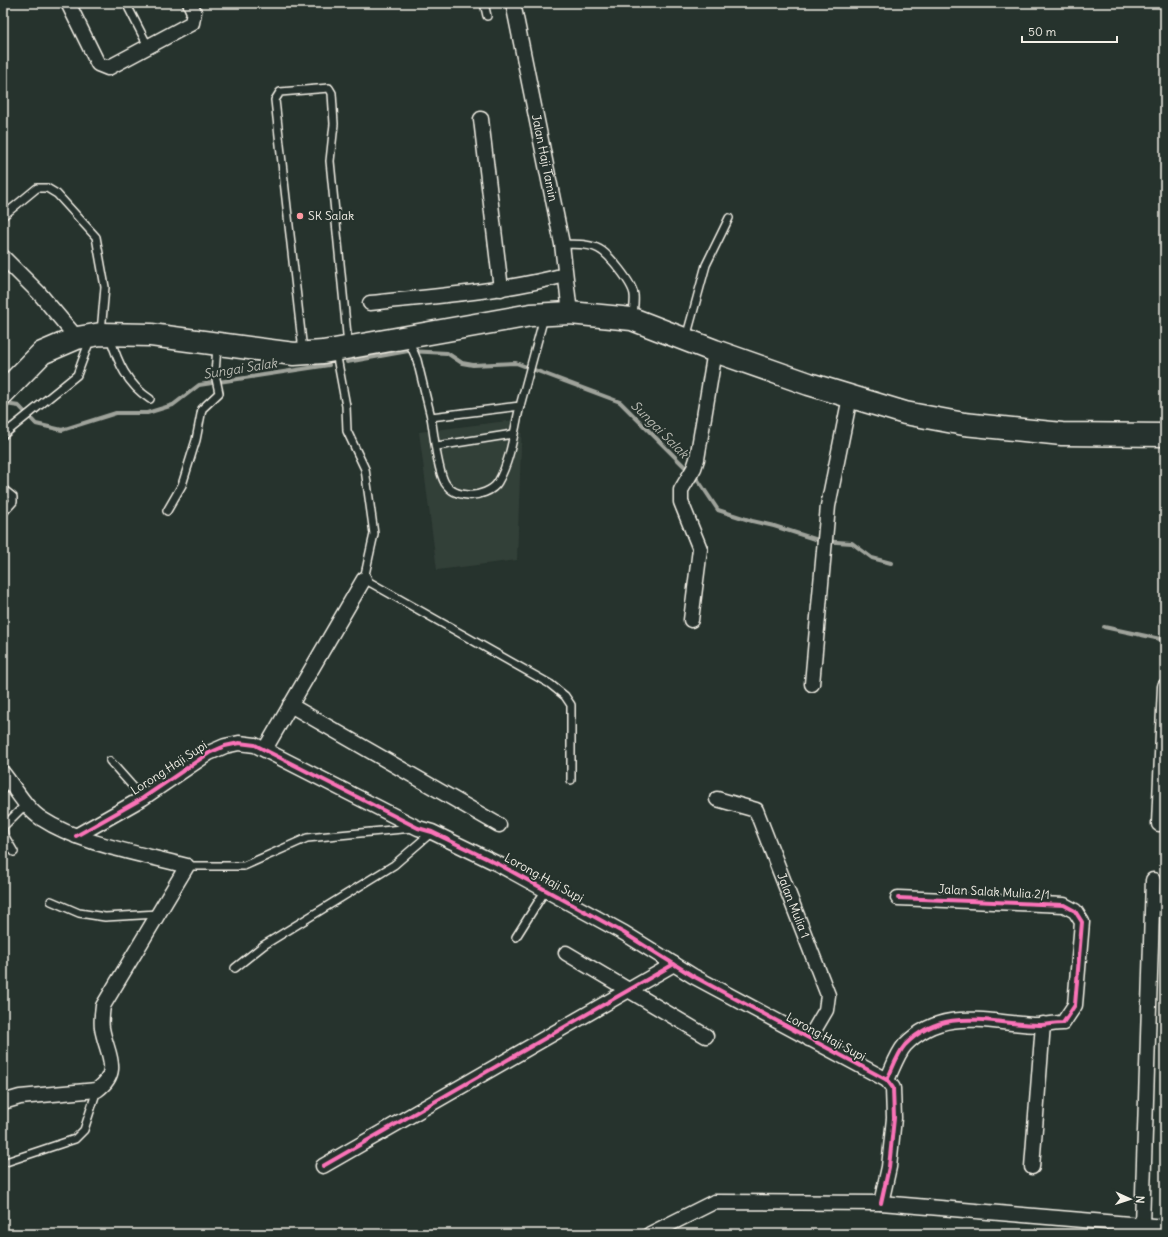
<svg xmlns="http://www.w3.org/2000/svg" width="1168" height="1237" font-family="Delius,sans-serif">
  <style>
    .built { fill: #333f39 }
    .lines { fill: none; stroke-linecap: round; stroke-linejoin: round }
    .stream { stroke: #9fa39b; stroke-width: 4 }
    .service-casing { stroke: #f4f1e8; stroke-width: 10 }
    .minor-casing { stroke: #f4f1e8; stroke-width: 17 }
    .primary-casing { stroke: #f4f1e8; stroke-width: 25 }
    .service { stroke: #26332d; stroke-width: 7 }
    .minor { stroke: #26332d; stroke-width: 14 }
    .primary { stroke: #26332d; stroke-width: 22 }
    .cycleway-casing { stroke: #26332d; stroke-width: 6 }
    .cycleway { stroke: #fb73b8; stroke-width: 4 }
    .poi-dot { fill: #ff9aa2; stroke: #26332d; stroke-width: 1.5 }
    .labels { text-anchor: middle; stroke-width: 4; stroke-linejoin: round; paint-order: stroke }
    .street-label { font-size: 12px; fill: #f4f1e8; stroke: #26332d }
    .poi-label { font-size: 12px; fill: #f4f1e8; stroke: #26332d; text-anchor: start }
    .water-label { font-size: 13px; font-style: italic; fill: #bcbdb5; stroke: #26332d }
  </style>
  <rect width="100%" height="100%" fill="#26332d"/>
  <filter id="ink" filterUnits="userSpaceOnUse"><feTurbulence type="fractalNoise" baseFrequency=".025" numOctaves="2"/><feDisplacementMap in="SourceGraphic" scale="8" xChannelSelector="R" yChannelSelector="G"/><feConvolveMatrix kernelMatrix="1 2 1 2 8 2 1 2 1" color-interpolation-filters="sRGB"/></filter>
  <g filter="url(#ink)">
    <path class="built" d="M522,419L517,560L437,570L419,432Z"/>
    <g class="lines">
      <g class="stream">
        <path d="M347,362L408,351L447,353L462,363L473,365L516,363L620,402L698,480L718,510L752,521L774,526L821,541L852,543L872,558L891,563"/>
        <path d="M5,404L19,406L36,424L62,430L116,413H147L173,405L199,385L329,365"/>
        <path d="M1104,627L1165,640"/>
      </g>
      <g class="service-casing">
        <g id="service">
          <path d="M126,3L148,46"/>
          <path d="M484,3L487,16"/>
          <path d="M3,216L37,188H47L57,194L96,237L105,287L101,332"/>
          <path d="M562,244C574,245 589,243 599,249C609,254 633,284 634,295C635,302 633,310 633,317"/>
          <path d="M110,337C118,363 127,384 150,399"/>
          <path d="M686,338L706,265L729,218"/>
          <path d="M408,339L417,360L431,417L520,406L544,317"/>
          <path d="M303,351L275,100L280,92L329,88L332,93L334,124L330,161L348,345"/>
          <path d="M336,352L346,406L347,431L365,469L374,534L364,579L550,684L565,696L571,705V780"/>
          <path d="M431,417C434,434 437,469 445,483C451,492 458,494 468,495C478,496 493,491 498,482C511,460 514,430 520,406"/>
          <path d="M3,435L77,375L90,340"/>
          <path d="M437,446L513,434"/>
          <path d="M3,489L13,497V502L3,513"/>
          <path d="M167,511L182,485L196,440L202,409L219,393L215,374L217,346"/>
          <path d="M110,761L143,798"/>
          <path d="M14,852L4,835L3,827L26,804"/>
          <path d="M187,866H244L307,838L413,828"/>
          <path d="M51,901L79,913L105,917L158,914"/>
          <path d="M516,937L545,891"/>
          <path d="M235,968L264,945L394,865L432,832"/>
          <path d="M3,1163L75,1139L84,1130L97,1090"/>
        </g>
      </g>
      <g class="minor-casing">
        <g id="minor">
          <path d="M68,3L98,64L108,68L192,23L194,12L190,3"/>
          <path id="s1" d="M513,3L562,244L570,313"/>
          <path d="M481,119L501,289"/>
          <path d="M3,257L39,293L77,338"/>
          <path d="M370,303C436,296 501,292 565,275"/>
          <path d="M691,620L700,549L681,502V490L694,468L697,459L715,351"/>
          <path d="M812,684L828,506L850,397"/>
          <path d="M290,705L499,825"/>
          <path d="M265,749L364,579"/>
          <path d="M3,773C15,788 26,809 42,819C80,844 142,854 187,866L103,1006C102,1013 101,1021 102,1028C106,1053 123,1071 97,1090L20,1097L3,1102"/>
          <path id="s2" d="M717,799L756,810L828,995L826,1010L809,1039"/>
          <path d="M1159,824L1165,686"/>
          <path d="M76,836L143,798L209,753L225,746L239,743L255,745L418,828L432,832L500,865L624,933L693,976L887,1080L893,1088L894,1118L889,1167L881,1203"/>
          <path d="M566,953L706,1036"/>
          <path d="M887,1080C892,1070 897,1054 905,1045C944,1005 990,1024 1039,1025C1047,1025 1055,1023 1063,1023L1075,1005L1082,922L1075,911L1064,905L898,898"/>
          <path d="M323,1166L674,964"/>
          <path d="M1032,1167L1043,1024"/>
          <path d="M1142,1225L1153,880"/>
          <path d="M650,1234L714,1202L881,1203L1165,1227"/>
        </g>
      </g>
      <g class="primary-casing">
        <path id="primary" d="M3,393L42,353L77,338L101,334L151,335L294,354L323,352L531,315L570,313L632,319L715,351L809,384L905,413L964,424L1062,434L1165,435"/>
      </g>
      <use href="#service" class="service"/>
      <use href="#minor" class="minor"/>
      <use href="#primary" class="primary"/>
      <g class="cycleway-casing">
        <g id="cycleway">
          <path d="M76,836L143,798L209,753L225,746L239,743L255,745L418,828L432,832L500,865L624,933L693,976L887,1080L893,1088L894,1118L889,1167L881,1203"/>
          <path d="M887,1080C892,1070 897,1054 905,1045C944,1005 990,1024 1039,1025C1047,1025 1055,1023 1063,1023L1075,1005L1082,922L1075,911L1064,905L898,898"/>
          <path d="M323,1166L674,964"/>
        </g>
      </g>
      <use href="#cycleway" class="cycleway"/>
    </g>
  </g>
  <circle class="poi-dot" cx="300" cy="216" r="4"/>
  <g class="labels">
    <g class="street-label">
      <text dy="4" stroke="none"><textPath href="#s1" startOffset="158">Jalan Haji Tamin</textPath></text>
      <text transform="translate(169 768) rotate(-33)" y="4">Lorong Haji Supi</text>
      <text transform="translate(544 878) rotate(29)" y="4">Lorong Haji Supi</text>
      <text transform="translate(994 892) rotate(3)" y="4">Jalan Salak Mulia 2/1</text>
      <text dy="4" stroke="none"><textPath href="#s2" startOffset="143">Jalan Mulia 1</textPath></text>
      <text transform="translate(826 1037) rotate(28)" y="4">Lorong Haji Supi</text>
    </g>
    <g class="poi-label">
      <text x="308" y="220">SK Salak</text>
    </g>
    <g class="water-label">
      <text transform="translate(240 368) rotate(-9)" y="5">Sungai Salak</text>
      <text transform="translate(660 429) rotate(45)" y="5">Sungai Salak</text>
    </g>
  </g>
  <rect width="1168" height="1237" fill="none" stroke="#26332d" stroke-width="16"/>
  <rect x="8" y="8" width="1152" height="1221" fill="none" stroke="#f4f1e8" stroke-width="1.5" filter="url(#ink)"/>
  <g transform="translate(1130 1199) rotate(93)" stroke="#26332d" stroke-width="3" paint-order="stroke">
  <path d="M0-3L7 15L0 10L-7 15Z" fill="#f4f1e8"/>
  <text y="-6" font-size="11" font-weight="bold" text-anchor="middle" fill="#f4f1e8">N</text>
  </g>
  <path d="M1022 36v6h95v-6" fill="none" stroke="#f4f1e8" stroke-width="2"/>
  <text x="1028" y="36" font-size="12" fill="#f4f1e8" stroke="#26332d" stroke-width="3" paint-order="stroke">50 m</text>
</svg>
